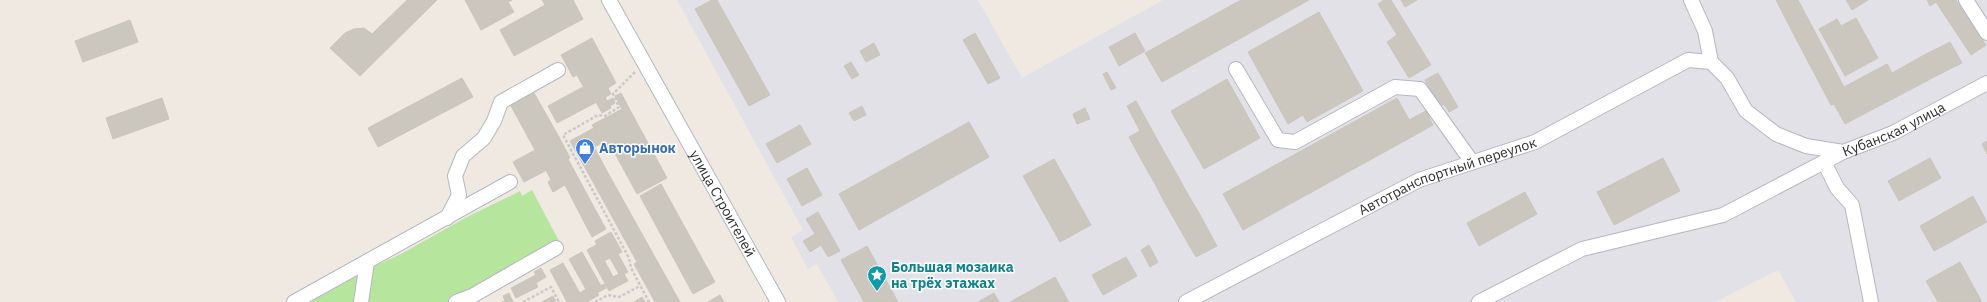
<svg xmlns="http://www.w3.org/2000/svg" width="1987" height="302" font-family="'IBM Plex Sans',sans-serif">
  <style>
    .industrial { fill: #e3e1e8 }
    .green { fill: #b6e59e }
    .building { fill: #cbc7bf; stroke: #cbc5ba }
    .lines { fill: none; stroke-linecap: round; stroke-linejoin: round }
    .minor-casing { stroke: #b4b7c1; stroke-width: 16 }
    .path { stroke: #c9c9c9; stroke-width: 2.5; stroke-dasharray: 3 2; stroke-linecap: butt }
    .minor { stroke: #fff; stroke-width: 14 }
    .labels { text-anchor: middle; stroke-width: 3; stroke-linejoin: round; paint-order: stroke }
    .street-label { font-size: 14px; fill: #2e2e2e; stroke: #fff }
    .shop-label { font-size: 14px; font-weight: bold; fill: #366cbe; stroke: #fff; text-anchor: start }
    .culture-label { font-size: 14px; font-weight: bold; fill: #0d838f; stroke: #fff; text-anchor: start }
  </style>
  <rect width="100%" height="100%" fill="#efe9e1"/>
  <path class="industrial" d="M677,0H978L1022,78L1163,0H1987V302H1796L1778,270L1715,302H838L817,264L808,269L791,237L803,230Z"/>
  <path class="green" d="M532,190L559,241L487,282L466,302H306L362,272L401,254L465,218L520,191L522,196Z"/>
  <g class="building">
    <path d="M407,0H437L360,76L330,48L345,33L354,29L364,28L372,34Z"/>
    <path d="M465,0H484L496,22L481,30Z"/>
    <path d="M484,0H512L508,2L514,12L496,22Z"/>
    <path d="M542,0H573L583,19L514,56L500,30L545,5Z"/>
    <path d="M712,0H717L770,95L749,106L695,9Z"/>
    <path d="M1241,0H1309L1162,82L1145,53Z"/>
    <path d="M1384,0H1391L1431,65L1409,78L1387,42L1397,35L1378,4Z"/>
    <path d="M1401,0H1417L1405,7Z"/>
    <path d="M1776,0H1798L1813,28L1795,37Z"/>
    <path d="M1846,0H1868L1852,10Z"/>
    <path d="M1927,0H1956L1986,45L1971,55L1936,2L1930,6Z"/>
    <path d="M1319,12L1363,91L1307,122L1303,115L1288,124L1248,52Z"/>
    <path d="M1856,18L1878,58L1845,76L1819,29L1837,19L1841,26Z"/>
    <path d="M130,20L138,42L83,62L75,41Z"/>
    <path d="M1813,28L1844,87L1887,64L1892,73L1926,54L1938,75L1845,124L1834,104L1831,105L1795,37Z"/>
    <path d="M975,33L1000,78L988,84L963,40Z"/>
    <path d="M1135,33L1145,51L1119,66L1109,47Z"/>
    <path d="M592,38L616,83L608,88L611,94L593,104L577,75L573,77L561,55Z"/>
    <path d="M1950,42L1962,63L1938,75L1926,54Z"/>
    <path d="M874,43L880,55L866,62L860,51Z"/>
    <path d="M851,62L859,75L852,79L844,66Z"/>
    <path d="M1107,72L1116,88L1111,90L1103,74Z"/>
    <path d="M1438,73L1458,107L1449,112L1444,104L1440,107L1425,80Z"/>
    <path d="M462,78L473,97L378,147L368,128Z"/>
    <path d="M1227,79L1260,138L1204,169L1171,111Z"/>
    <path d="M583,87L593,104L557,123L548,106Z"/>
    <path d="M534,93L559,137L535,150L511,106Z"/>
    <path d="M621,93L637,123L614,136L618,143L606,149L592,125L622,109L615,96Z"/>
    <path d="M605,97L607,101L613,98L615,103L610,106L611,108L602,113L596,102Z"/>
    <path d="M162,98L169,119L113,139L106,118Z"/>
    <path d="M1397,98L1417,134L1243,230L1223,194Z"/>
    <path d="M1136,101L1163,150L1142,161L1129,137L1140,131L1127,106Z"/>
    <path d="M862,106L866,115L854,121L849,113Z"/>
    <path d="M1085,108L1090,119L1077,124L1073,114Z"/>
    <path d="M1426,111L1433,125L1417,134L1409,120Z"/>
    <path d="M969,122L989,157L859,230L839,194Z"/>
    <path d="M637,123L667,178L637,194L611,146L618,143L614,136Z"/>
    <path d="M800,125L811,144L777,163L766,144Z"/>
    <path d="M594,128L602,143L594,147L608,173L593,182L570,141Z"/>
    <path d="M559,137L570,158L524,182L513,162Z"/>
    <path d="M1987,141V154L1982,144Z"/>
    <path d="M1163,150L1175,171L1154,182L1142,161Z"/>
    <path d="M1663,158L1680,191L1614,225L1597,192Z"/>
    <path d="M1930,158L1941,178L1899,201L1888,181Z"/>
    <path d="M568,159L596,211L582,218L565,185L553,192L548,182L551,180L546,170Z"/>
    <path d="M1054,159L1091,225L1060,242L1023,176Z"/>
    <path d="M807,168L822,195L802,206L787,179Z"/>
    <path d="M1175,171L1186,191L1165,203L1154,182Z"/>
    <path d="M608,173L680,302H655L634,264L637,262L593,182Z"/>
    <path d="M661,184L715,282L693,294L640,196Z"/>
    <path d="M1186,191L1199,213L1177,224L1165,203Z"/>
    <path d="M1525,192L1537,214L1479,246L1467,223Z"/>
    <path d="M1973,196L1987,222L1934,251L1920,226Z"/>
    <path d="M596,211L606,229L592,237L582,218Z"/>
    <path d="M818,212L840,251L828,257L821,245L810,252L803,241L815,234L806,219Z"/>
    <path d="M1199,213L1211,235L1190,247L1177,224Z"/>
    <path d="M611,232L622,252L604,261L595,241Z"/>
    <path d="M1211,235L1217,246L1196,257L1190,247Z"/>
    <path d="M596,245L618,286L609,291L587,250Z"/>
    <path d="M1149,245L1158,262L1150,267L1141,250Z"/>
    <path d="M867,246L898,302H864L841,260Z"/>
    <path d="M582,252L601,286L588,293L569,259Z"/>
    <path d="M618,254L628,272L620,276L610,258Z"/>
    <path d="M1126,257L1137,276L1103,295L1092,275Z"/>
    <path d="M1960,262L1982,302H1938L1926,281Z"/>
    <path d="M563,263L582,297L573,302H567L550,270Z"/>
    <path d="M541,268L546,277L536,283L538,287L516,298L511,288L536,275L534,272Z"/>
    <path d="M619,274L620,276L624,274L628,281L618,286L613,277Z"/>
    <path d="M1055,277L1069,302H1010Z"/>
    <path d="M604,284L606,288L597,293L599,295L587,302H573L582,297L580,293L586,289L588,293Z"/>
    <path d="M509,293L513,302H502L505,301L503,296Z"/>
    <path d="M994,293L999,302H978Z"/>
    <path d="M720,295L724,302H708Z"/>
    <path d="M553,296L556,302H542Z"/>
    <path d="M642,297L645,302H634Z"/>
  </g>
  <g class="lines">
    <g class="minor-casing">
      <g id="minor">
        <path id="s1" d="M609,0L778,302"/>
        <path d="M1691,0L1705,31L1711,62"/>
        <path d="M1966,0L1987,33"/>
        <path id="s2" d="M1711,62L1727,78L1746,111L1776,134L1806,146L1843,152L1893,133L1987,83"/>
        <path d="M1236,69L1278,140L1295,142L1395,87L1420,89L1472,162"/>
        <path d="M1824,162L1837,188L1852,205L1871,302"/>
        <path d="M447,218L459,195L455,176L463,156L484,138L494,121L501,102L558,70"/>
        <path d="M294,302L510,182"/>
        <path d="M361,302L367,262"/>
        <path d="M456,302L472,296L556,248"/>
        <path id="s3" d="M1186,302L1419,180L1535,142L1688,60L1711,62"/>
        <path d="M1479,302L1582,249L1723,215L1843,152"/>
      </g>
    </g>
    <g class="path">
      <path d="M635,72L613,94L619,107L605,116L598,115L563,135L629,258L631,268L649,302"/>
      <path d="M523,302L551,287L559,302"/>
      <path d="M595,302L608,295L619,297L640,286"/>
    </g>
    <use href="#minor" class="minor"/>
  </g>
  <defs>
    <g id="shop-pin" transform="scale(1)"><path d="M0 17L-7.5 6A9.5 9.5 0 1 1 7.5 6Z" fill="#3f7fe0" stroke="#fff"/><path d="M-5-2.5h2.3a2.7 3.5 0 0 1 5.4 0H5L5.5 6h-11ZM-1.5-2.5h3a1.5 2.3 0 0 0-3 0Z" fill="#fff"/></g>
    <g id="sight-pin" transform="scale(1)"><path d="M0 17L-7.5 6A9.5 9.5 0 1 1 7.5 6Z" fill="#0f9aa8" stroke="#fff"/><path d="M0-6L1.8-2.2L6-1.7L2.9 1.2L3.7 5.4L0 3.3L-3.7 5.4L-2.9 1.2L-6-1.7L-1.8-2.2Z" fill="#fff"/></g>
  </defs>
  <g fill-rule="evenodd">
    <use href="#shop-pin" x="585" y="148"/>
    <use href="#sight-pin" x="877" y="275"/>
  </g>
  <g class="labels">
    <g class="street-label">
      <text dy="5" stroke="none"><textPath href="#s2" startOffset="224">Кубанская улица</textPath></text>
      <text dy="5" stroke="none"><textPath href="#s3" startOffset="291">Автотранспортный переулок</textPath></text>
      <text dy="5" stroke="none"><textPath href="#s1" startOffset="233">улица Строителей</textPath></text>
    </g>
    <g class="shop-label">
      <text x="599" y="153">Авторынок</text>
    </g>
    <g class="culture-label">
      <text x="891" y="272">Большая мозаика<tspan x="891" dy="16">на трёх этажах</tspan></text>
    </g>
  </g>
</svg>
